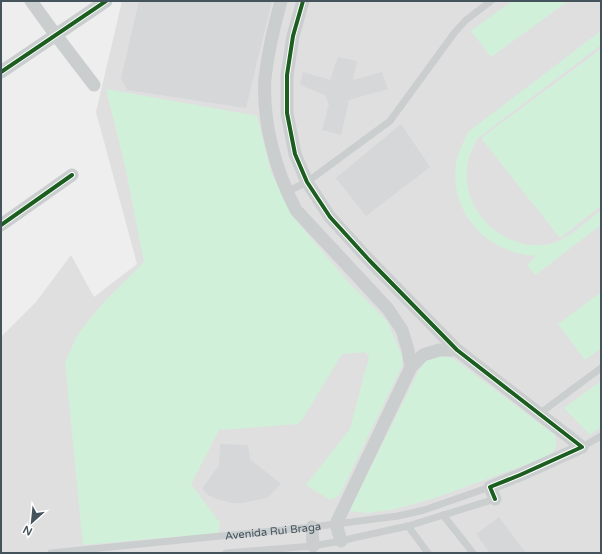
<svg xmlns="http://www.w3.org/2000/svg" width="602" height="554" font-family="'Varela Round',sans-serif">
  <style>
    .education { fill: #e0dfe0 }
    .green { fill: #d0f0d9 }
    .building { fill: #d6d7d8 }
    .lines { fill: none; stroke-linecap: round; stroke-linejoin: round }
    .lane { stroke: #cacecf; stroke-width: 7 }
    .street { stroke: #cacecf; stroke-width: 13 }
    .cycleway-casing { stroke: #fff; stroke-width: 6 }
    .cycleway { stroke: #1b5e20; stroke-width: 4 }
    .labels { text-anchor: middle; stroke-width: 3; stroke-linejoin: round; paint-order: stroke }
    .street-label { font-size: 11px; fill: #44535c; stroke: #fff }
  </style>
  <rect width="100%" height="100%" fill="#efeeee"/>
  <path class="education" d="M122,1H601V553H1V337L36,302L71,255L94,297L137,264L96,112Z"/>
  <g class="green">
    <path d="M512,1H568L491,57L471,31Z"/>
    <path d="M601,31V45L478,138C473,147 468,157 467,167C462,213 505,253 550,244C568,240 587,221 601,210V225L535,275L527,265L536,256C488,253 450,215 456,165C458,153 463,142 469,131Z"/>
    <path d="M601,49V206L560,238L481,138Z"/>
    <path d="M106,89L257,116L271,172L293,217L348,282L387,321L402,356V366L339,496L330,500L306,485L350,429L369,357L366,352L342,354L302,420L298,424L219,430L191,484L220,523L219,533L83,545L65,362L78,334L102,304L144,262L125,166Z"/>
    <path d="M601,292V348L585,360L558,324Z"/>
    <path d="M440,355L454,359L555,435C558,445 555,451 547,457L438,497L391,510L368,513L349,511L419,370L428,359Z"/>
    <path d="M601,381V427L590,435L564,408Z"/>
  </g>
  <g class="building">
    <path d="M139,1H272L246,108L127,90L121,78Z"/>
    <path d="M338,57L357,61L353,80L382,72L388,89L349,100L341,135L322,130L329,104L325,95L300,85L303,72L330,80Z"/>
    <path d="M401,124L430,167L366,216L336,178Z"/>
    <path d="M220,444L248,445L250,459L281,484L267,498L242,503H231L217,499L208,495L202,489L219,465Z"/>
    <path d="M499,517L526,553H490L476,534Z"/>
  </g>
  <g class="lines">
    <g class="lane">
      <path d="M286,192L307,182L390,121L455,32L466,20L491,1"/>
      <path d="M539,414L601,368"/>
      <path d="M582,447L601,436"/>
      <path d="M443,515L473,553"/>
      <path d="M408,526L428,553"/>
      <path id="s1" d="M51,553L312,527L398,516L424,510L490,487"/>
      <path d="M226,553L313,546L335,542L408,526L495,499"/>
    </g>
    <g class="street">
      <path d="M31,1L55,34L94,85"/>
      <path d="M281,1C274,26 268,52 265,78C262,122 276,172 296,210L388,309L402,330L408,350L411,367L336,524L341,541"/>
      <path d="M303,1L293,36L287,75V113L295,154L307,182L330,217L369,260L457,350L582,447L520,475L490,487L495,499"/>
      <path d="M1,72L106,1"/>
      <path d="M1,225L72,175"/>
      <path d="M411,367L423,355L439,350H457"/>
      <path d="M312,527L313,546"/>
    </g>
    <g class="cycleway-casing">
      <g id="cycleway">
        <path d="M303,1L293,36L287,75V113L295,154L307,182L330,217L369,260L457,350L582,447L520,475L490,487L495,499"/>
        <path d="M1,72L106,1"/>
        <path d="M1,225L72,175"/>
      </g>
    </g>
    <use href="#cycleway" class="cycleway"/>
  </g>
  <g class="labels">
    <g class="street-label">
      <text dy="4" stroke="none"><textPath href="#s1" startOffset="223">Avenida Rui Braga</textPath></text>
    </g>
  </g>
  <rect width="602" height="554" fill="none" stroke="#44535c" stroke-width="4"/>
  <g transform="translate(32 522) rotate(207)" stroke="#ffffff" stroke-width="3" paint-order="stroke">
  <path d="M0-3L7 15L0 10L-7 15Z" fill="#44535c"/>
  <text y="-6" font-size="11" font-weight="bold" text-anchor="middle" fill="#44535c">N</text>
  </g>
</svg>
